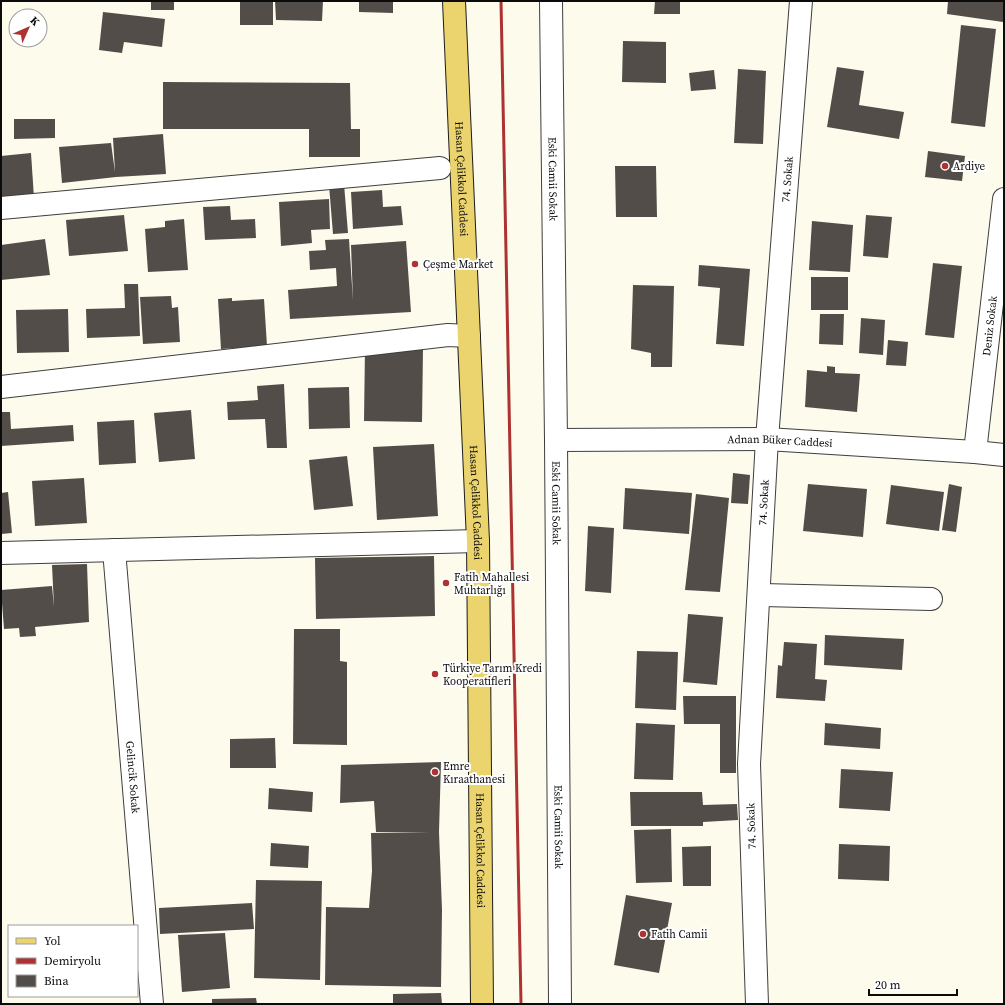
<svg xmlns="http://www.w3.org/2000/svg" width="1005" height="1005" font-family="'Source Serif 4',serif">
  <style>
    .building { fill: #534d49 }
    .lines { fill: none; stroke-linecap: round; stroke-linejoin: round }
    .minor-casing { stroke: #3e3e3e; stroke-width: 24 }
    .major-casing { stroke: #1c1c1c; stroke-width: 24 }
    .minor { stroke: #fff; stroke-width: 22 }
    .major { stroke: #ebd36d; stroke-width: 22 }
    .rail { stroke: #ad3231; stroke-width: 3 }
    .poi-dot { fill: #ad3231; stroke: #fff; stroke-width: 1.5 }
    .labels { text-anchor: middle; stroke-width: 4; stroke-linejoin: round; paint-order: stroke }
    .poi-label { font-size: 11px; fill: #0b0b0b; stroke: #fff; text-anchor: start }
    .street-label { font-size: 11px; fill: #0b0b0b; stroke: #fff }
  </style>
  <rect width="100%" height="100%" fill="#fdfbeb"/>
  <g class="building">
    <rect x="151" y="1" width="23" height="9"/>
    <rect x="240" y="1" width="33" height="24"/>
    <path d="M275,1H323L322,21L276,20Z"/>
    <path d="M359,1H393V13L359,12Z"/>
    <path d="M655,1H680V14H654Z"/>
    <path d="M948,1H1004L1003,22L947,14Z"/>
    <path d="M103,12L165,19L162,47L124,42L122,53L99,50Z"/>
    <path d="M961,25L996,29L985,127L951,123Z"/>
    <path d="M623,41L666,42V83L622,82Z"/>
    <path d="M837,67L864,71L859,105L904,112L899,139L827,127Z"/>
    <path d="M738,69L766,71L763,144L734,143Z"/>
    <path d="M714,70L716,89L691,91L689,73Z"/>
    <path d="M163,82L350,83L351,129H360V157H309V129H163Z"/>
    <path d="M14,119H55V138L14,139Z"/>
    <path d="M163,134L166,174L116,177L62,183L59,147L111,143L115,172L113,138Z"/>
    <path d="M928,151L965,156L962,181L925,177Z"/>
    <path d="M31,153L34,198L1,201V156Z"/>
    <path d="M615,166H656L657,217H616Z"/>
    <path d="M344,184L348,233L333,234L329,185Z"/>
    <path d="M382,190L383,207L401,206L403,225L353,229L351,192Z"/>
    <path d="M329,199L330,229L311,230L312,243L281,246L279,202Z"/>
    <path d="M230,206L231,220L255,219L256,238L205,240L203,207Z"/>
    <path d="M124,215L128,251L69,256L66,220Z"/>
    <path d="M866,215L892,217L888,258L863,256Z"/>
    <path d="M184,219L188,270L148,272L145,229L165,227V221Z"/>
    <path d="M812,221L853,225L850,272L809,270Z"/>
    <path d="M45,239L50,275L1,280V245Z"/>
    <path d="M349,239L353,301L351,245L406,241L411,312L290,319L288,290L337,286L336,268L310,270L309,251L326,250L325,240Z"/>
    <path d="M933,263L962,266L954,338L925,335Z"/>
    <path d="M699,265L750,269L744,346L716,344L720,288L698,286Z"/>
    <rect x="811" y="277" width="37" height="33"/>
    <path d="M124,284H138L140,336L87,338L86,309L125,308Z"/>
    <path d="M633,285L674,286L672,367H651V353L631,349Z"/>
    <path d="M171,296L172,308L178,307L180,342L143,344L140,297Z"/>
    <path d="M232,298V301L264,299L267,346L221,349L218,299Z"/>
    <path d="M68,309L69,352L17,353L16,310Z"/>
    <path d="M820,314H844L843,345L819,344Z"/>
    <path d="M861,318L885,320L883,355L859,353Z"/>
    <path d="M888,340L908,342L906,366L886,365Z"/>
    <path d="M365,348L423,349L422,422L364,421Z"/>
    <path d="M827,366L835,367V373L860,374L857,412L805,407L807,370L827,372Z"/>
    <path d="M284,384L287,448H267L265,419L228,420L227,402L258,400L257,386Z"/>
    <path d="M349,387L350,428L309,429L308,388Z"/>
    <path d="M191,410L195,459L159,462L154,413Z"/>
    <path d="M1,412H10L11,429L73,425L74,441L1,446Z"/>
    <path d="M134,420L136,463L99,465L97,422Z"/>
    <path d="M434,444L438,516L377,520L373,447Z"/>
    <path d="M347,456L353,506L314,510L309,460Z"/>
    <path d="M733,473L750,475L748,504L731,503Z"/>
    <path d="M84,478L87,523L35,526L32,481Z"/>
    <path d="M808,484L867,489L863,537L803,531Z"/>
    <path d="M949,484L962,487L956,532L942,530Z"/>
    <path d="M891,485L944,492L939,531L886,524Z"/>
    <path d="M625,488L692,493L689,534L623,529Z"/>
    <path d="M8,492L12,533L1,534V493Z"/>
    <path d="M696,494L729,498L720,592L685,590Z"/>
    <path d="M588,526L614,528L611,593L585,591Z"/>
    <path d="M434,556L435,616L316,619L315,558Z"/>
    <path d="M87,564L89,622L35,627L36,636L20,637L19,628L4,629L1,590L52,586L54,607L52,565Z"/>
    <path d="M688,614L723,617L717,685L683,682Z"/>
    <path d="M294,629H340V661L347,662V745L293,744Z"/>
    <path d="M825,635L904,639L902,670L824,665Z"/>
    <path d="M784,642L817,644L815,679L827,680L825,701L776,698L778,665L782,666Z"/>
    <path d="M637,651L678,652L676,710L635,708Z"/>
    <path d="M683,696H736V773H720V724H684Z"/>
    <path d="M636,723L675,725L673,780L634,779Z"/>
    <path d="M825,723L881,728L880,749L824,745Z"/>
    <path d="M275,738L276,768H230V739Z"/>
    <path d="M441,762L439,832L442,910L441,987L325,985L326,907L369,908L372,871L371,833L430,832H376L374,801L340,803L341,765Z"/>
    <path d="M841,769L893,772L890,811L839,808Z"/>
    <path d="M269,788L313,792L312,812L268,809Z"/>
    <path d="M630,792H702L703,805L737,804L738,820L703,822V826H631Z"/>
    <path d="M671,829L672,882L636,883L634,830Z"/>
    <path d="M271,843L309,846L308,868L270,866Z"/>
    <path d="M839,844L890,846L889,881L838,879Z"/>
    <path d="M711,846V886H683L682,847Z"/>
    <path d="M256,880L322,881L320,980L254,978Z"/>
    <path d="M626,895L672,903L659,973L614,965Z"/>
    <path d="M252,903L254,929L160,934L159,908Z"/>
    <path d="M225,933L230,988L182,992L178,935Z"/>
    <path d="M441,993L442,1004H393V994Z"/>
    <path d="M256,998L257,1004H212V999Z"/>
  </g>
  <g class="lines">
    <g class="minor-casing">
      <g id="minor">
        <path id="s1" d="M551,1L556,440L560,1004"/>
        <path d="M1,208L440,168"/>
        <path d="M1,387L448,335L469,336"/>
        <path id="s2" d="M556,440L767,439L975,452L1004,455"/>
        <path id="s3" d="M975,452L1004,199"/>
        <path id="s4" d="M114,550L152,1004"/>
        <path d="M1,553L478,541"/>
        <path d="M759,595L931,599"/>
        <path id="s5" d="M757,1004L749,764L767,439L801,1"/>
      </g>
    </g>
    <g class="major-casing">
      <g id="major">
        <path id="s6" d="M454,1L478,541L482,1004"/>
      </g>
    </g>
    <use href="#minor" class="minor"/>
    <use href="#major" class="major"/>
    <path class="rail" d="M501,1L521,1004"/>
  </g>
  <g class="poi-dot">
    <circle cx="945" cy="166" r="4"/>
    <circle cx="415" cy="264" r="4"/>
    <circle cx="446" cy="583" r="4"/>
    <circle cx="435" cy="674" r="4"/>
    <circle cx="435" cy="772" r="4"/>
    <circle cx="643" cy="934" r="4"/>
  </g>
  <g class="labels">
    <g class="poi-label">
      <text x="953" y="170">Ardiye</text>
      <text x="423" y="268">Çeşme Market</text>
      <text x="454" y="581">Fatih Mahallesi<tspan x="454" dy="13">Muhtarlığı</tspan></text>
      <text x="443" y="672">Türkiye Tarım Kredi<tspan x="443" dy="13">Kooperatifleri</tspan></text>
      <text x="443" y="770">Emre<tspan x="443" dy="13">Kıraathanesi</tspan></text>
      <text x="651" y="938">Fatih Camii</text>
    </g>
    <g class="street-label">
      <text dy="4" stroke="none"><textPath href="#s6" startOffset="178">Hasan Çelikkol Caddesi</textPath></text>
      <text dy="4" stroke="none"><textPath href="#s1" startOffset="178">Eski Camii Sokak</textPath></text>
      <text dy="4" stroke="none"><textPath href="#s5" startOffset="826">74. Sokak</textPath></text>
      <text dy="4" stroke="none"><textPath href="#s3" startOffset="127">Deniz Sokak</textPath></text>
      <text dy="4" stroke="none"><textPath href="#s2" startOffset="224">Adnan Büker Caddesi</textPath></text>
      <text dy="4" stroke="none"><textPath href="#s6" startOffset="502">Hasan Çelikkol Caddesi</textPath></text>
      <text dy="4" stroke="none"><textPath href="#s1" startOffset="502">Eski Camii Sokak</textPath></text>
      <text dy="4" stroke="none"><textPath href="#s5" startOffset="502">74. Sokak</textPath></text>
      <text dy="4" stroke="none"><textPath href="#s4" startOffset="228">Gelincik Sokak</textPath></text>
      <text dy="4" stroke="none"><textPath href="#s1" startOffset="826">Eski Camii Sokak</textPath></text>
      <text transform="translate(751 826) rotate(-92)" y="4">74. Sokak</text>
      <text dy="4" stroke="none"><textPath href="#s6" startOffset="850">Hasan Çelikkol Caddesi</textPath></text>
    </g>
  </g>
  <rect width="1005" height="1005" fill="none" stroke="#0b0b0b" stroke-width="4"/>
  <rect x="8" y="925" width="130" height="72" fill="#ffffff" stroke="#9d9d9d"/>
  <rect x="16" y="938" width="20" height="6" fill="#ebd36d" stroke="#9d9d9d"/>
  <text x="44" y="945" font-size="12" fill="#0b0b0b">Yol</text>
  <rect x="16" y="958" width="20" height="6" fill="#ad3231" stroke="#9d9d9d"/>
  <text x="44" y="965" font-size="12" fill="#0b0b0b">Demiryolu</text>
  <rect x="16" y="975" width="20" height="12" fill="#534d49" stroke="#9d9d9d"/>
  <text x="44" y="985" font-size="12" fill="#0b0b0b">Bina</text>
  <g transform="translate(28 28) rotate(45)"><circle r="19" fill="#ffffff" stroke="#9d9d9d"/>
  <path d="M0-3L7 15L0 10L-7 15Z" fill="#ad3231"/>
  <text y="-6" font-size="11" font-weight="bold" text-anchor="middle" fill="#0b0b0b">K</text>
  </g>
  <path d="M869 989v6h88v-6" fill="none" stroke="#0b0b0b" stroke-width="2"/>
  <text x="875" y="989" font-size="12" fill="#0b0b0b" stroke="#ffffff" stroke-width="3" paint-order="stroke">20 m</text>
</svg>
